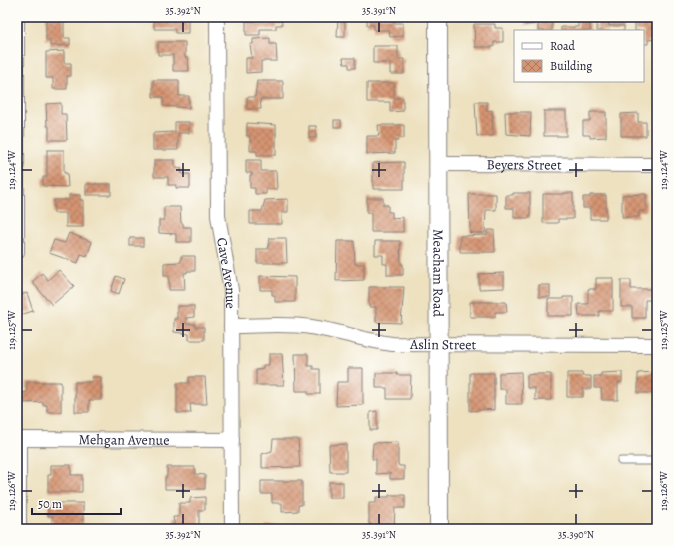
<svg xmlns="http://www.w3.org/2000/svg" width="674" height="546" font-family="Alegreya,serif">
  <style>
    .building { fill: url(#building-cross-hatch) }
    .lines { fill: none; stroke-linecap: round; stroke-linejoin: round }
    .service-casing { stroke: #88827e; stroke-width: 9 }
    .minor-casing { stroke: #88827e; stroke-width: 16 }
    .tertiary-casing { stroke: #88827e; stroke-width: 20 }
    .service { stroke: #fff; stroke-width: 7 }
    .minor { stroke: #fff; stroke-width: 14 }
    .tertiary { stroke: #fff; stroke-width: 18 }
    .ticks { fill: none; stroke: #22223b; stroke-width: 1.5 }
    .labels { text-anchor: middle; stroke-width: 3; stroke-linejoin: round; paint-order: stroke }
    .street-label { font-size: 14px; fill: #22223b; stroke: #fdfcf7 }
    .neatline { fill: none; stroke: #22223b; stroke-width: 1.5 }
    .ticks-label { font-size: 10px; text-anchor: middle; fill: #22223b }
  </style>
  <defs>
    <pattern id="building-cross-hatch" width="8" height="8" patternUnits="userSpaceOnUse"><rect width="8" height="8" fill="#d59472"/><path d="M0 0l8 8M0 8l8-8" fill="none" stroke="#ac785f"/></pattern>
  </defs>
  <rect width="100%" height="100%" fill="#fdfcf7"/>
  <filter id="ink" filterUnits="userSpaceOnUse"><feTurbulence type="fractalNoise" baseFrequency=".025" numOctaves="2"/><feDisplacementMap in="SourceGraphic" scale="8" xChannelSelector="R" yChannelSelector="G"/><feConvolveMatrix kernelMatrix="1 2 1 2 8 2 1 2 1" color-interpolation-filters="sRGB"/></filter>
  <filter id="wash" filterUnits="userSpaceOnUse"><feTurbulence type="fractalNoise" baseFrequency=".012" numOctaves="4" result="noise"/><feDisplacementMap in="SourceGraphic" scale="16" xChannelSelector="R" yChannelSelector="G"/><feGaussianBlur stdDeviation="0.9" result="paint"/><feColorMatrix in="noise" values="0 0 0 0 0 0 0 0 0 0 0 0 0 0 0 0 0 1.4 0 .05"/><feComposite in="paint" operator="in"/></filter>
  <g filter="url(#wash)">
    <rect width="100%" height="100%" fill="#ede1c0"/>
    <g id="blocks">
      <g class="building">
        <path d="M46,17H64V38H70V45L50,46V40H46Z"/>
        <path d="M154,17H180V19H188V33H175V29H154Z"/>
        <path d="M255,17H281L282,25H276V29H260V35H246V21H255Z"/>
        <path d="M338,17H345V37H337Z"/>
        <path d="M367,17H394V23H403V36L390,37L389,30H374V25H367Z"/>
        <path d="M525,17H536V24L525,25Z"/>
        <rect x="538" y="17" width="14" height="14"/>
        <path d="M578,17H590V31H561V27H578Z"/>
        <path d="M597,17H609V26H624V31H597Z"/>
        <path d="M652,17H657V39L648,40V44H643V31H635V19H652Z"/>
        <path d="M474,24H495V28H503V42H494V47H475Z"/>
        <path d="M270,38V44H276L277,61H261V72L246,73V58H252L250,44H253V39Z"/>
        <path d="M158,42H185V58H188L189,71H173V55H158Z"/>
        <path d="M373,46H398V59H404V74H390V63H373Z"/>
        <path d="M64,51V63H71V76H67V89H53V78H46V52Z"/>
        <path d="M343,58H355V68H349V64H344Z"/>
        <path d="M153,80H179V96H189V108L163,106V97H153Z"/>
        <path d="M257,81H283V99H260L261,109H247V97H255Z"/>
        <path d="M367,83H394V98H403V111L390,112V102H367Z"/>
        <path d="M475,102H487V111L492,110L493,136H477Z"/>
        <path d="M61,103V114H66L67,140H49V126H47L46,104Z"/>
        <rect x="544" y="111" width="22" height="25"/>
        <path d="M505,112H531L530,136L506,134Z"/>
        <path d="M590,112H606V137L590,138V135H583V121H590Z"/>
        <path d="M638,113V122H646V136H621V114Z"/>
        <rect x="334" y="120" width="7" height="7"/>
        <path d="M175,122H189V133H178V150H153V133L175,132Z"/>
        <path d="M247,123L276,125V155H257V151H250V136H247Z"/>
        <path d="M378,125H404V138H398V141H395V153L367,154V136H379Z"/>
        <rect x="309" y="126" width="7" height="12"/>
        <path d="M47,150H64V173H67L68,187L43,186V177H47Z"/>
        <path d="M154,160H175V168H181L182,174H190V188H176V185H168V177H154Z"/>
        <path d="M246,160H261V171H276L277,189H266V194H255V188H250V175H252V173H246Z"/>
        <path d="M404,162V189H373V163Z"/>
        <rect x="86" y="184" width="25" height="11"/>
        <path d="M513,193H530V218H514V208H506V195H513Z"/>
        <path d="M564,193H573V219H558V223H543V194H564Z"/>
        <path d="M469,194H496V210H486L485,233H470Z"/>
        <path d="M646,194V211H639V217H622V195Z"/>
        <path d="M69,195H80V200H83V227H66V213H54V200H69Z"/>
        <path d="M590,195H606V219H590V208H583V197H590Z"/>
        <path d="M367,198H383V205H388V212H392V218L403,217V232H371V213H367Z"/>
        <path d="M288,199V212H282V224H250V211H262L265,200Z"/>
        <path d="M164,207H180L181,223H183V227H191V242H176V234L159,233V220H164Z"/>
        <path d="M487,230H494L495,252H460V236L487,235Z"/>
        <path d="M69,233L92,242L87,256L81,254L78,263L49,253L54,240L65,243Z"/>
        <rect x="130" y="238" width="13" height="8"/>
        <path d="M270,238H286L287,263H257V249H268Z"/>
        <path d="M337,241H354L355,264H364V280L336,281Z"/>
        <path d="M375,241H400L401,264H403V275H387V264H383V255H375Z"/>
        <path d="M181,256H195V271H187V273H184L185,290H169V276H164V263L181,262Z"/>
        <path d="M59,270L74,286L52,305L32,282L42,273L48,280Z"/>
        <path d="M504,273V288L479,289V274Z"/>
        <path d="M116,276L124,279L119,294L111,291Z"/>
        <path d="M260,276L295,277V302H275V295H272V290H260Z"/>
        <path d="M596,278H613V311H599V316H579L578,304H588V289H596Z"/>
        <path d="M621,280H631V289H652V300H645V318H632V307H621Z"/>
        <rect x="539" y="285" width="11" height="12"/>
        <path d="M369,287H404L401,323L376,322V307H369Z"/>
        <path d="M27,293L33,311L17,316V296Z"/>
        <path d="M563,297H573V316H548V299H563Z"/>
        <path d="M470,302H506L507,312H495V317H470Z"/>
        <path d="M177,306H194V317L186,318V324H195V327H204V340H189V334L174,332V319H177Z"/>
        <path d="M269,354H282L284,385H256V370L263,368V365H269Z"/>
        <path d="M295,354H308V366H313V369H320V394H308V391H296Z"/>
        <path d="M348,368H363V405L336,406L337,382H348Z"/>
        <path d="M521,372L522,404H506V389H499V373Z"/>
        <path d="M622,372V382H618V400H602L601,388H594V376H601V373Z"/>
        <path d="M657,372V393H638V373Z"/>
        <path d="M376,373H397V375H411L410,399H387V388H376Z"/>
        <path d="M470,373H494V410L482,409V410L470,411Z"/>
        <path d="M567,373H582V376H591V389H583V397H567Z"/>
        <path d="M535,374H551V400H535V388H527V375Z"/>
        <path d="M92,377H101V400H89V412H75V382H92Z"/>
        <path d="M189,377H205L207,404H190L191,413H177V383H189Z"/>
        <path d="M27,382H61V412H47V405H43V402L22,403V393L27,392Z"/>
        <path d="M377,411V430H370V412Z"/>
        <path d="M273,439H298L300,467L262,468V454L272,451Z"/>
        <path d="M398,442V463L399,466H404V479H390V473L376,474V459H372L373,443Z"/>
        <path d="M346,444V472H330L329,445Z"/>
        <path d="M51,465H71V475H82V492H48V475H51Z"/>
        <path d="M167,467H195V474L205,475V489H165V477H167Z"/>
        <path d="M261,481H302V505H298V511L282,512V503H272V494H261Z"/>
        <rect x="329" y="482" width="14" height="16"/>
        <path d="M389,495H405V508H395L394,529H371V524H369V503H376V497H389Z"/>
        <path d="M205,497V510H199V529H175L173,517H179V503H190V498Z"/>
        <path d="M48,503H83V524L52,526V517L54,516H48Z"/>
        <path d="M296,525V527H304V529H266V526Z"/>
      </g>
    </g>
  </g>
  <g filter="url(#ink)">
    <use href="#blocks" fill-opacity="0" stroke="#88827e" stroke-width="1"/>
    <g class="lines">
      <g class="service-casing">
        <path id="service" d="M621,461H657"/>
      </g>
      <g class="minor-casing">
        <g id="minor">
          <path id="s1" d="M217,17L218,216L231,290L232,529"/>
          <path id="s2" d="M438,164L657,165"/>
          <path d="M17,252V17"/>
          <path id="s3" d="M231,326C258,326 286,323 311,327C339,331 365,341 392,344L657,345"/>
          <path id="s4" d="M17,439L232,440"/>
          <path d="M19,439V529"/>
        </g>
      </g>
      <g class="tertiary-casing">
        <g id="tertiary">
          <path id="s5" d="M438,17L439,529"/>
        </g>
      </g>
      <use href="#service" class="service"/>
      <use href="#minor" class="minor"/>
      <use href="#tertiary" class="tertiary"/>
    </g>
  </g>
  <path class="ticks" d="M183,22V32M379,22V32M183,163V177M379,163V177M576,163V177M22,170H32M176,170H190M372,170H386M569,170H583M642,170H652M183,323V337M379,323V337M576,323V337M22,330H32M176,330H190M372,330H386M569,330H583M642,330H652M183,484V498M379,484V498M576,484V498M22,491H32M176,491H190M372,491H386M569,491H583M642,491H652M183,514V524M379,514V524M576,514V524"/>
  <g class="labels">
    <g class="street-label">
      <text dy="5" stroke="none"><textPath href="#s2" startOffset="86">Beyers Street</textPath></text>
      <text dy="5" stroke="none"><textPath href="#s1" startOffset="257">Cave Avenue</textPath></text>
      <text dy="5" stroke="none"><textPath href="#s5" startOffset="256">Meacham Road</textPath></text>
      <text dy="5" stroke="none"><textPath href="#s3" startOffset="214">Aslin Street</textPath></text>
      <text dy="5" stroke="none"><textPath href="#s4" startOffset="107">Mehgan Avenue</textPath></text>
    </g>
  </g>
  <rect width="674" height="546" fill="none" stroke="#fdfcf7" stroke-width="44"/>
  <rect x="514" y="30" width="130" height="52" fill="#fdfcf7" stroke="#a5a5ac"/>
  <rect x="522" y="43" width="20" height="6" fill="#ffffff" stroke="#a5a5ac"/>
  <text x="550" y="50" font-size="12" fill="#22223b">Road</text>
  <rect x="522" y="60" width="20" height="12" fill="url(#building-cross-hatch)" stroke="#a5a5ac"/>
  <text x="550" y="70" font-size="12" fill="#22223b">Building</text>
  <path d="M32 508v6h89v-6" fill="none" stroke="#22223b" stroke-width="2"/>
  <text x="38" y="508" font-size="12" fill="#22223b" stroke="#fdfcf7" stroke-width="3" paint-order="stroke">50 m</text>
  <rect x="22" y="22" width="630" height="502" class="neatline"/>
  <g class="ticks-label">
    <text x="183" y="14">35.392°N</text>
    <text x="379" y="14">35.391°N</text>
    <text transform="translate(663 170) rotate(-90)" y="4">119.124°W</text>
    <text transform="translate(11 170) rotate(-90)" y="4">119.124°W</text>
    <text transform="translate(663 330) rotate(-90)" y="4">119.125°W</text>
    <text transform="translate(11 330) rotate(-90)" y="4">119.125°W</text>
    <text transform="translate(663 491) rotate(-90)" y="4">119.126°W</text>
    <text transform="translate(11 491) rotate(-90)" y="4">119.126°W</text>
    <text x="183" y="538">35.392°N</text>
    <text x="379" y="538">35.391°N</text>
    <text x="576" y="538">35.390°N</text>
  </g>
</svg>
